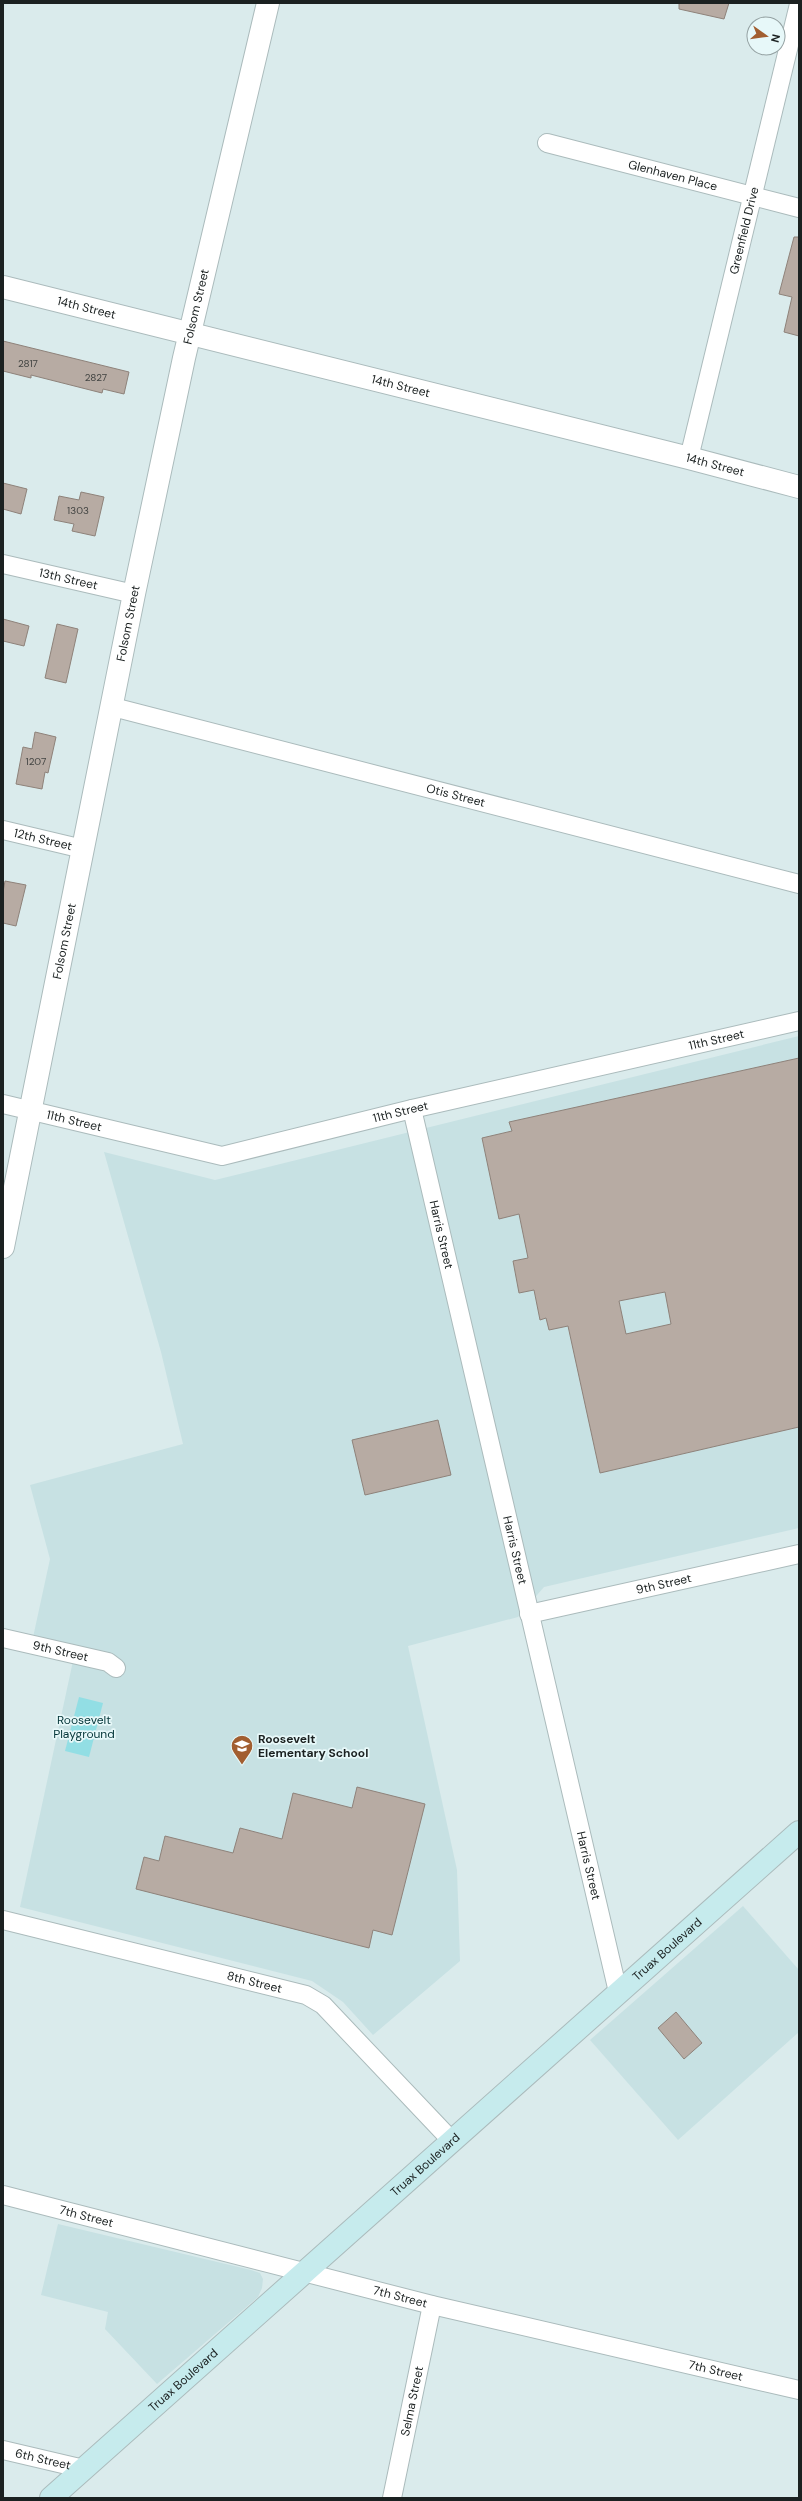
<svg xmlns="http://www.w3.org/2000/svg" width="802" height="2501" font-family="'DM Sans',sans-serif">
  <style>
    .built { fill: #c7e1e3 }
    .green { fill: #92dee4 }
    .building { fill: #b7aba3; stroke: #8e827a; fill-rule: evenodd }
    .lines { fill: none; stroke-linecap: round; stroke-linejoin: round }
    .minor-casing { stroke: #abbbbc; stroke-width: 20 }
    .tertiary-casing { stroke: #abbbbc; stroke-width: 24 }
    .secondary-casing { stroke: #abbbbc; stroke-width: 24 }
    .minor { stroke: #fff; stroke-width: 18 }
    .tertiary { stroke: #fff; stroke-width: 22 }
    .secondary { stroke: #c6ebed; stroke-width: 22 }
    .labels { text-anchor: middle; stroke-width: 3.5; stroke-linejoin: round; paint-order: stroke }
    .number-label { font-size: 10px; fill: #424442 }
    .street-label { font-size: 12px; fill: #1b2121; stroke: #e7f8f9 }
    .park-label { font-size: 12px; fill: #023437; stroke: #e7f8f9 }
    .poi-label { font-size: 12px; font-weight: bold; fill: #1b2121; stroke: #e7f8f9; text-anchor: start }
  </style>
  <rect width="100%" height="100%" fill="#daebec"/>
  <g class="built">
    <path d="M799,1036V1528L544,1587L518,1617L408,1646L457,1870L460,1961L373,2035L343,2002L312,1981L20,1907L73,1661L32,1642L50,1559L30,1485L183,1444L161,1352L104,1152L215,1180Z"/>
    <path d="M743,1906L799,1970V2032L678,2140L590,2040Z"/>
    <path d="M58,2224L251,2270L260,2273L263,2279L262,2288L258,2297L157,2384L105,2329L108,2312L41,2295Z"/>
  </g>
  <path class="green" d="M79,1697L103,1703L89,1757L65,1751Z"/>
  <g class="building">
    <path d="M679,3H729L724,19L679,9Z"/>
    <path d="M794,237H799V336L784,332L792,297L779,294Z"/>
    <path d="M3,341L129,372L124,394L103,389L102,393L31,375V378L3,371Z"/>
    <path d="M3,483L27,489L21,514L3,509Z"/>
    <path d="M81,492L104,497L95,536L72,531L74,524L54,520L59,496L79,500Z"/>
    <path d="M3,619L29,626L24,646L3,641Z"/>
    <path d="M57,624L78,629L66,683L45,678Z"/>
    <path d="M35,732L56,737L48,773L45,772L42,789L16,784L23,747L32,749Z"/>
    <path d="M5,881L26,885L16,926L3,923V892Z"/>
    <path d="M799,1058V1427L600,1473L568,1326L549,1330L546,1318L540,1320L534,1290L519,1293L513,1261L528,1258L519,1214L499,1219L482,1138L512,1131L509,1122ZM665,1292L671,1324L626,1334L619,1301Z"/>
    <path d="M438,1420L451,1475L365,1495L352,1440Z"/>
    <path d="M357,1787L425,1804L392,1935L373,1930L369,1948L136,1889L144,1857L159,1861L165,1836L233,1853L240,1828L282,1839L293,1793L352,1808Z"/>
    <path d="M676,2012L702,2043L684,2059L658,2028Z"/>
  </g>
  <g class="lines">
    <g class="minor-casing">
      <g id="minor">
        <path id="s1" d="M547,143L799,208"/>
        <path id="s2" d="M689,458L799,4"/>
        <path id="s3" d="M3,564L134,594"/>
        <path id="s4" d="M113,707L799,884"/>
        <path id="s5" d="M3,830L83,849"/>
        <path id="s6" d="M3,1104L222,1156L412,1109L799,1021"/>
        <path id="s7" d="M412,1109L618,1992"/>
        <path id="s8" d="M529,1614L799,1554"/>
        <path id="s9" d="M3,1638L108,1662L116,1668"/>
        <path id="s10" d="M3,1920L306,1995L323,2005L451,2140"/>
        <path id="s11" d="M3,2195L432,2305L799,2390"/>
        <path id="s12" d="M3,2450L84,2469"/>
        <path id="s13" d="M392,2498L432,2305"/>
      </g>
    </g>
    <g class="tertiary-casing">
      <g id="tertiary">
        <path id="s14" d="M3,287L689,458L799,487"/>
        <path id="s15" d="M3,1247L134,594L184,358L268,3"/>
      </g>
    </g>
    <g class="secondary-casing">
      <g id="secondary">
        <path id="s16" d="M51,2498L799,1832"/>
      </g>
    </g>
    <use href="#minor" class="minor"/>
    <use href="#tertiary" class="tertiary"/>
    <use href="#secondary" class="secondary"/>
  </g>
  <defs>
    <g id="school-pin" transform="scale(1.15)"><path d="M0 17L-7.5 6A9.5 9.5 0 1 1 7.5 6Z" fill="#a25e30" stroke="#e7f8f9"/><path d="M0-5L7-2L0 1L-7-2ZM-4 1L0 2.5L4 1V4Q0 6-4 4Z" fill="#fff"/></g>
  </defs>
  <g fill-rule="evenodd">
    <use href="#school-pin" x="242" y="1746"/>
  </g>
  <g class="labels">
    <g class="number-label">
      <text x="28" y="367">2817</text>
      <text x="96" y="381">2827</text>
      <text x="78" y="514">1303</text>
      <text x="36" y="765">1207</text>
    </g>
    <g class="street-label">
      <text dy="4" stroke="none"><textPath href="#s1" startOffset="130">Glenhaven Place</textPath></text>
      <text dy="4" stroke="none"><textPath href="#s2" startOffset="234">Greenfield Drive</textPath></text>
      <text dy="4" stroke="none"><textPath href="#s15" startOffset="960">Folsom Street</textPath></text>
      <text dy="4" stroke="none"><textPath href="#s14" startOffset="86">14th Street</textPath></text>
      <text dy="4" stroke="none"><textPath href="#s14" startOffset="410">14th Street</textPath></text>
      <text dy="4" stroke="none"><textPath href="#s14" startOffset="734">14th Street</textPath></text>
      <text dy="4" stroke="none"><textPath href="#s3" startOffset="67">13th Street</textPath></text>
      <text dy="4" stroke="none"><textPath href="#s15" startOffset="636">Folsom Street</textPath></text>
      <text dy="4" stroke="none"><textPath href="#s4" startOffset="354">Otis Street</textPath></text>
      <text dy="4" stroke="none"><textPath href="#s5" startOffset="41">12th Street</textPath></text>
      <text dy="4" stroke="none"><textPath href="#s15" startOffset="312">Folsom Street</textPath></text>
      <text dy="4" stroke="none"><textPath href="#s6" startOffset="733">11th Street</textPath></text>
      <text dy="4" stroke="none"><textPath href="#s6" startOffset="409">11th Street</textPath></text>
      <text dy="4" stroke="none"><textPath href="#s6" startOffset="73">11th Street</textPath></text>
      <text dy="4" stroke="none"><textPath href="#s7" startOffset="129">Harris Street</textPath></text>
      <text dy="4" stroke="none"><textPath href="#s7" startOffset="453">Harris Street</textPath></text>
      <text dy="4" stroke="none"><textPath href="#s8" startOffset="138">9th Street</textPath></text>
      <text dy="4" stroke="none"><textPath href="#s9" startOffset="59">9th Street</textPath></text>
      <text dy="4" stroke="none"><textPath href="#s7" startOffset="777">Harris Street</textPath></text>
      <text dy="4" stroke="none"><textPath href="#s16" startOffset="825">Truax Boulevard</textPath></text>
      <text dy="4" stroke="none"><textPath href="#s10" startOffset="259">8th Street</textPath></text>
      <text dy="4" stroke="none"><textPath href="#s16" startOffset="501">Truax Boulevard</textPath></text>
      <text dy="4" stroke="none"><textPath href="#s11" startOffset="86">7th Street</textPath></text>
      <text dy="4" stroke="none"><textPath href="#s11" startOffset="410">7th Street</textPath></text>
      <text dy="4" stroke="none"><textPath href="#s11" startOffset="734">7th Street</textPath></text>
      <text dy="4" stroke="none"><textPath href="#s16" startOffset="177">Truax Boulevard</textPath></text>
      <text dy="4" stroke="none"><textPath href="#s13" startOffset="99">Selma Street</textPath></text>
      <text dy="4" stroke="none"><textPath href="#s12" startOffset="41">6th Street</textPath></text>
    </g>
    <g class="park-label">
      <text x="84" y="1724">Roosevelt<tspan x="84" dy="14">Playground</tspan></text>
    </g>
    <g class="poi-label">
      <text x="258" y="1743">Roosevelt<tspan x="258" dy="14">Elementary School</tspan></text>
    </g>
  </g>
  <rect width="802" height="2501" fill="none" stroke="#1b2121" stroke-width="8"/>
  <g transform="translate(766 36) rotate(104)"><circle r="19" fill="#e7f8f9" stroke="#95a2a3"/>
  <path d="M0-3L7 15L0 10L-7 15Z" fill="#a25e30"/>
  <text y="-6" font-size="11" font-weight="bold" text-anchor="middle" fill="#1b2121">N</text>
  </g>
</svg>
